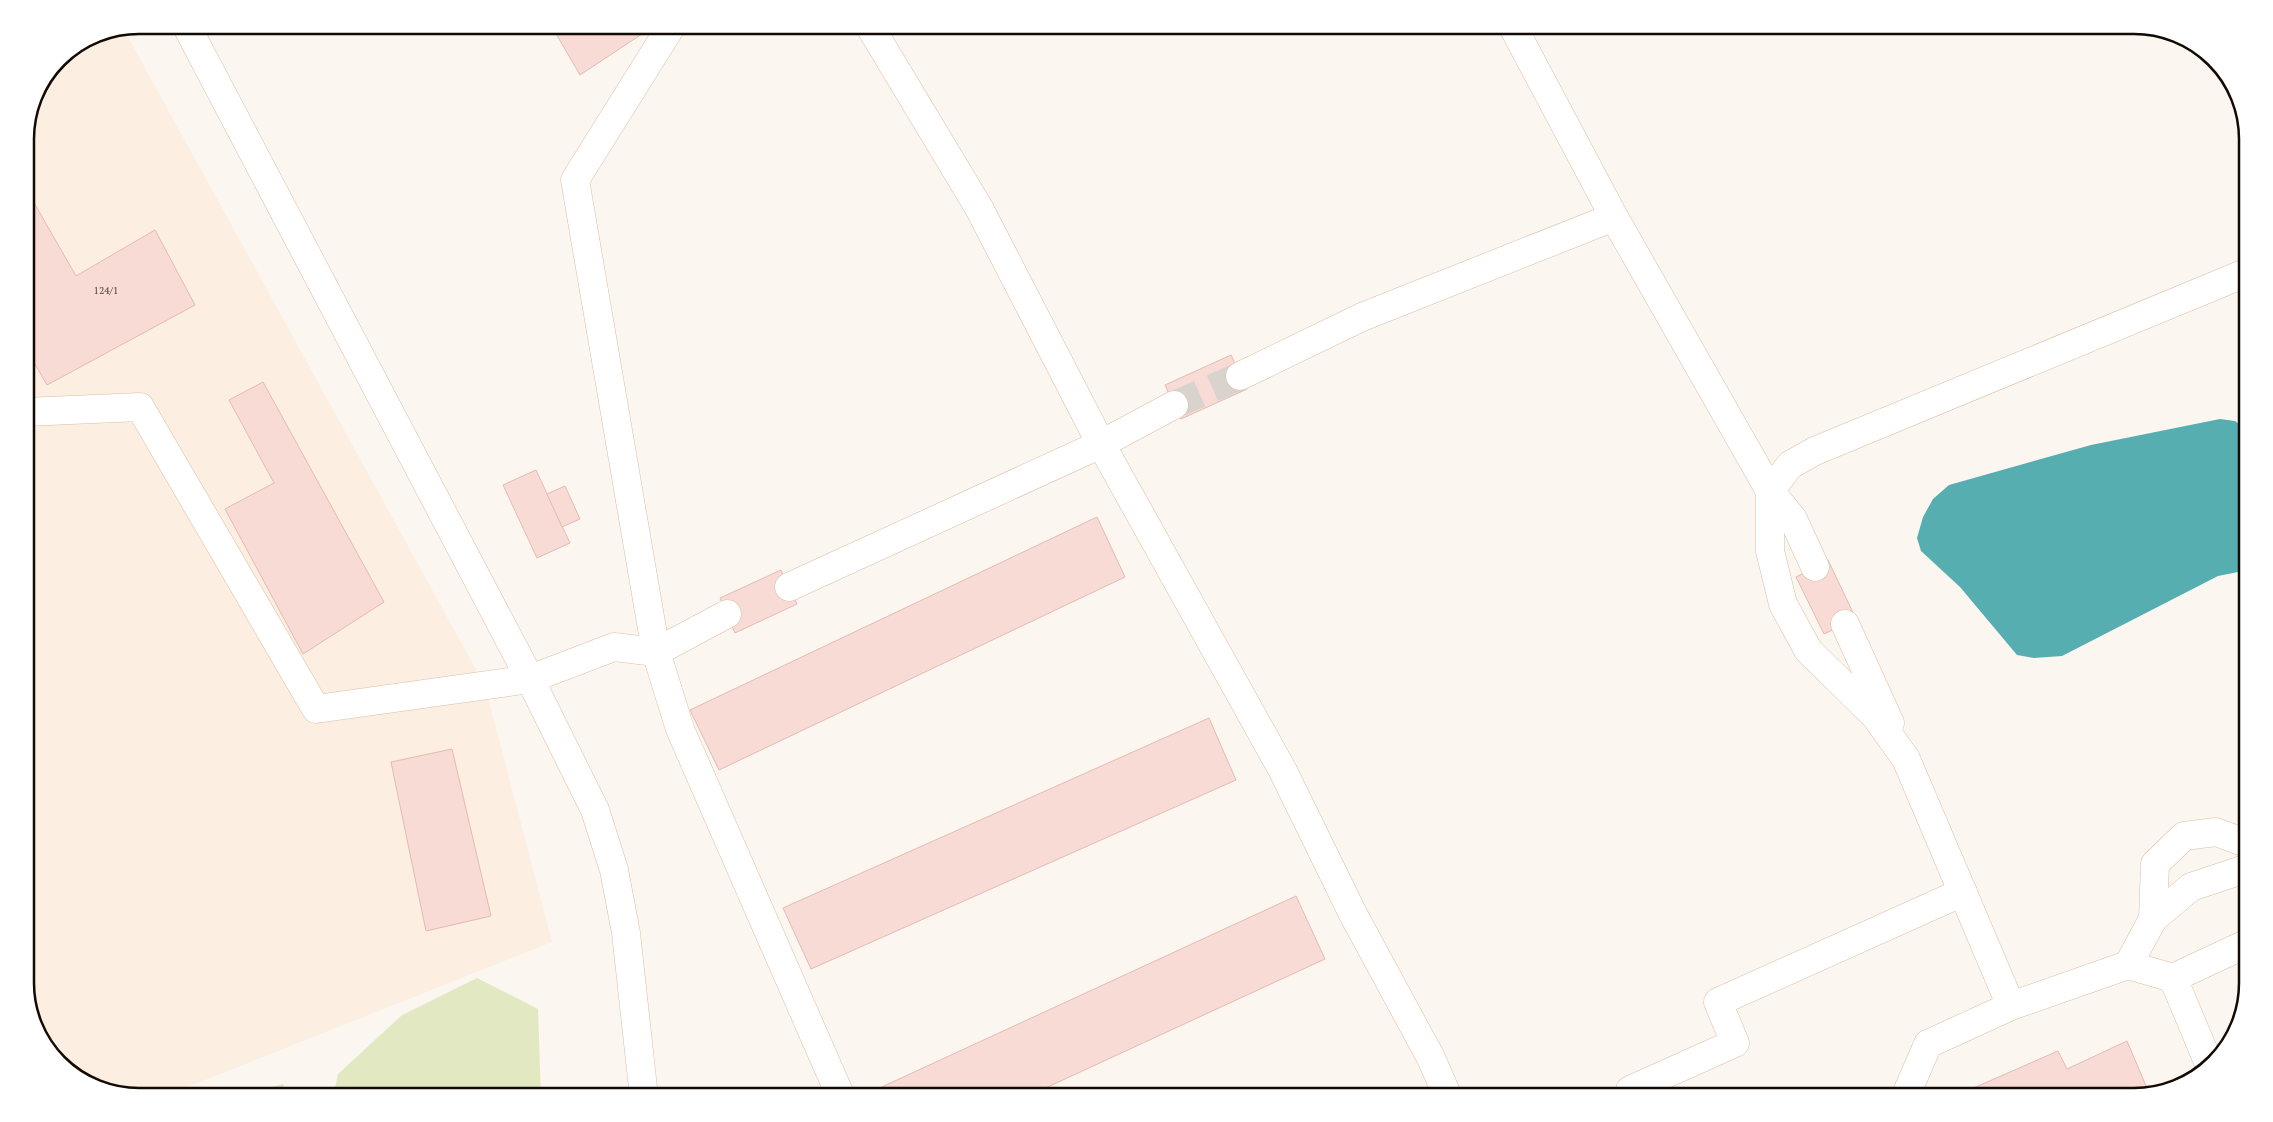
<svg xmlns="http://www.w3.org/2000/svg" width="2273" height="1122" font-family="'PT Serif',serif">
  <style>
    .built { fill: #fceee1 }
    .green { fill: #e2e9c2 }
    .water { fill: #56aeb1 }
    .building { fill: #f9dbd6; stroke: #e3bab3 }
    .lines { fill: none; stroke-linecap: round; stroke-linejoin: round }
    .minor-tunnel { stroke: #d9d3cd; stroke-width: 28; stroke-dasharray: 28 14; stroke-linecap: butt }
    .minor-casing { stroke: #dabea3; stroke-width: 29 }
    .minor { stroke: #fff; stroke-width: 28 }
    .labels { text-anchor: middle; stroke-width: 4; stroke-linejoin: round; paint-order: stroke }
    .number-label { font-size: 10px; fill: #4c3e38 }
    .rim { fill: none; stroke: #130a03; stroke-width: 2.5 }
  </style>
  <rect width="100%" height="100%" fill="#fcf6f1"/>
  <path class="built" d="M123,28L485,686L552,942L162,1097H139L89,1085L44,1046L25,991V132L37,89L59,58L96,34Z"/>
  <g class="green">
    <path d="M477,978L538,1009L541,1097H333L338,1074L402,1015Z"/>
    <path d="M283,1084L287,1097H234Z"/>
  </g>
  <path class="water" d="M2220,419L2235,421L2248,431V570L2218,576L2062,656L2034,658L2017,655L1960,587L1921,551L1917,538L1923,517L1933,499L1949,485L2091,445Z"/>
  <g class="building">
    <path d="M551,25H649L651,28L580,75Z"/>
    <path d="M25,187L76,276L155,230L195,305L47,385L25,347Z"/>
    <path d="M1231,355L1247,389L1181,419L1165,385Z"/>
    <path d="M263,382L384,602L303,654L225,509L274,483L229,400Z"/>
    <path d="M536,470L570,543L537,558L503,485Z"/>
    <path d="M565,486L580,519L562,527L547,494Z"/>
    <path d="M1097,517L1125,577L719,770L690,710Z"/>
    <path d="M1828,560L1856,619L1824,634L1796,577Z"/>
    <path d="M781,570L797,604L735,633L720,598Z"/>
    <path d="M1209,718L1236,780L811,969L783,908Z"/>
    <path d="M452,749L491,916L426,931L391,762Z"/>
    <path d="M1296,896L1325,959L1026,1097H876L873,1091Z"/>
    <path d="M2127,1041L2149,1093L2134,1097H1953L2058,1051L2067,1069Z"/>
  </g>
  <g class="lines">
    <path class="minor-tunnel" d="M1174,405L1240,376"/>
    <g class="minor-casing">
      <g id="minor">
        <path d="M186,25L530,679L595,810L614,870L626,933L644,1097"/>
        <path d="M672,25L575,180L656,652L680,729L841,1097"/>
        <path d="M869,25L979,208L1101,444L1283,771L1353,914L1431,1058L1448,1097"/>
        <path d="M1512,25L1614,217L1770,491V551L1783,604L1808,650L1876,717L1906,759L2011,1006"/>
        <path d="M1240,376L1362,317L1614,217"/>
        <path d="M25,412L140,407L316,709L530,679L614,647L656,652L727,614"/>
        <path d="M1815,567L1793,519L1770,491L1790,465L1815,451L2248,272"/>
        <path d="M789,587L1101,444L1174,405"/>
        <path d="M1845,624L1890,723"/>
        <path d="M2153,919L2155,864L2184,836L2216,832L2248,844"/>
        <path d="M2128,965L2153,919L2191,887L2248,868"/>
        <path d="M2173,978L2209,1064"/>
        <path d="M1630,1090L1735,1043L1718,1002L1963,892"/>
        <path d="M1905,1097L1928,1044L2011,1006L2128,965L2173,978L2248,943"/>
      </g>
    </g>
    <use href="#minor" class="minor"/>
  </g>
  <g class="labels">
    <g class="number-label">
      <text x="106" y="294">124/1</text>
    </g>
  </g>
  <path d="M0 0H2273V1122H0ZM139 34H2134A105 105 0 0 1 2239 139V983A105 105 0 0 1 2134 1088H139A105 105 0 0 1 34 983V139A105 105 0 0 1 139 34Z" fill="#fff" fill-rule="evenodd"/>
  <path class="rim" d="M139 34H2134A105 105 0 0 1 2239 139V983A105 105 0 0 1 2134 1088H139A105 105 0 0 1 34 983V139A105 105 0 0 1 139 34Z"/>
</svg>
